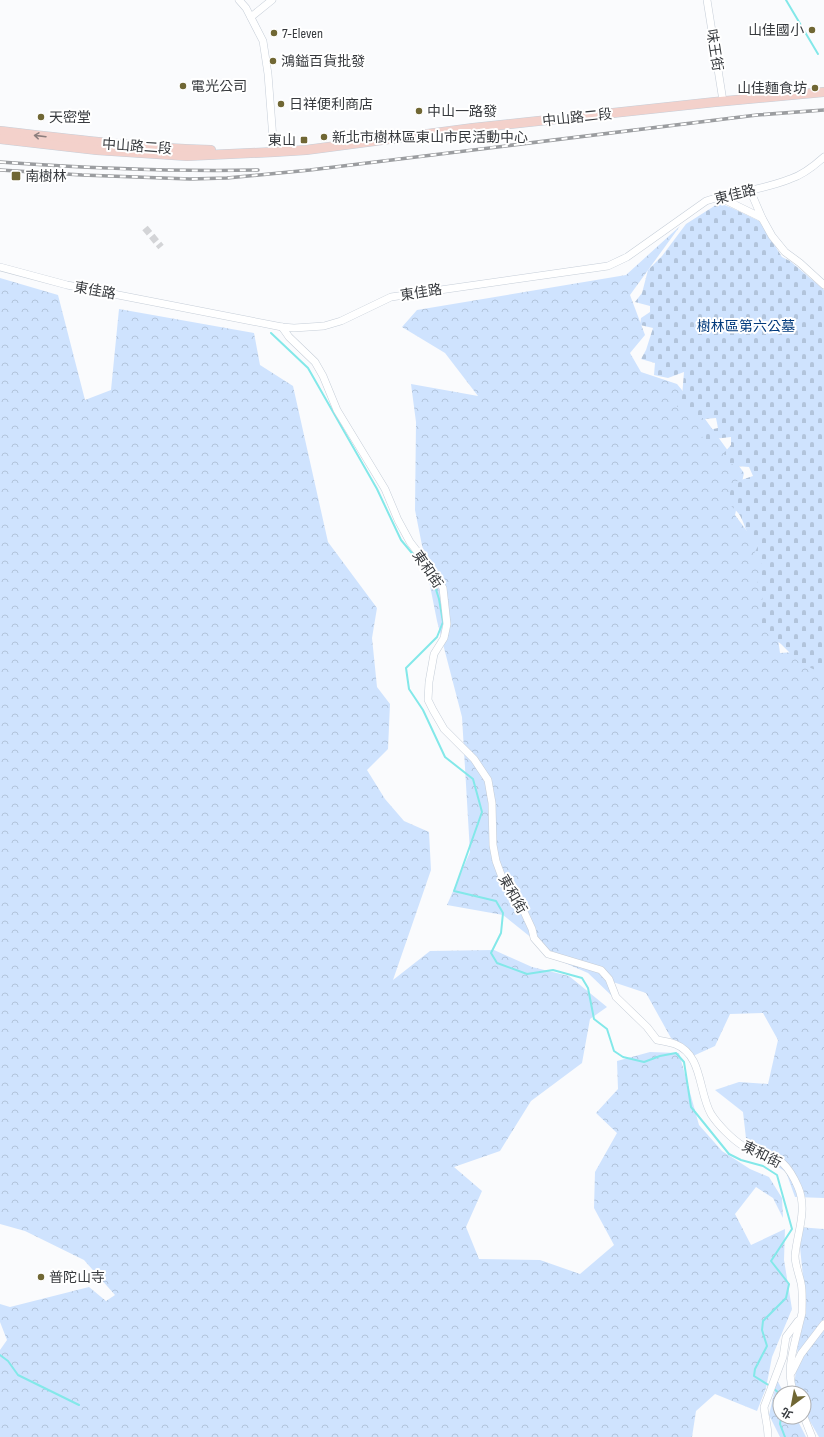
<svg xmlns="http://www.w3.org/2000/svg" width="824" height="1437" font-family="'Sofia Sans Condensed','Noto Sans TC',sans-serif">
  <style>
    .forest { fill: url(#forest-crowns) }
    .cemetery { fill: url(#cemetery-stones) }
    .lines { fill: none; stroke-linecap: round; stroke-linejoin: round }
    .stream { stroke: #83e8e9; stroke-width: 2 }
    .street-tunnel { stroke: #d3d4d7; stroke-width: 7; stroke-dasharray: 7 3.5; stroke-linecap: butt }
    .street-casing { stroke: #c6ced8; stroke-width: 8 }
    .secondary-casing { stroke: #c6ced8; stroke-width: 10 }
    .street { stroke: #fff; stroke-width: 7 }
    .secondary { stroke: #f3d1cb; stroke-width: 9 }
    .rail-casing { stroke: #9b9da0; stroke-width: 3.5 }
    .rail { stroke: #fff; stroke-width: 2; stroke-dasharray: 6; stroke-linecap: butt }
    .oneway { stroke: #8c7e7d }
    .poi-dot { fill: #706734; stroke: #fff; stroke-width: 1.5 }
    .labels { text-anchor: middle; stroke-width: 4; stroke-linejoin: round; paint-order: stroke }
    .poi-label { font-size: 14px; fill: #373a3e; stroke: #fff; text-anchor: start }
    .street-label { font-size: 14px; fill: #373a3e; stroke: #fff }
    .park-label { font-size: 14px; fill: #00397b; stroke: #fff }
  </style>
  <defs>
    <pattern id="forest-crowns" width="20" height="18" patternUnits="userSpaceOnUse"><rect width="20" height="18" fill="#cfe3fe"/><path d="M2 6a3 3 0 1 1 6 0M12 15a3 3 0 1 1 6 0" fill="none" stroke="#b2c4db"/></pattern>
    <pattern id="cemetery-stones" width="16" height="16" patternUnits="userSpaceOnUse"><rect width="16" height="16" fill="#cfe3fe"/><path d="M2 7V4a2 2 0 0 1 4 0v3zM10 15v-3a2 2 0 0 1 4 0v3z" fill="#b2c4db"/></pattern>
  </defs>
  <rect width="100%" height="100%" fill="#fafbfd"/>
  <g class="forest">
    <path d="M680,226L630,295L645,335L630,353L641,372L677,384L700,412L744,473L735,515L767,558L780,653L824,650V1198L795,1197L786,1172L747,1147L743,1112L715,1090L739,1082L768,1084L778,1040L763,1013L730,1014L715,1046L693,1056L671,1038L646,993L613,982V997L588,973L549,956L533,939L503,915L447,905L470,852L462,717L437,621L415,510L416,422L411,384L478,396L445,353L402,327L417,310L626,275Z"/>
    <path d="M0,278L58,295L85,400L111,390L119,309L254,333L260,365L293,386L328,542L377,608L372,638L377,687L390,704L388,749L367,770L385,799L404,821L429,832L431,870L393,980L430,951L494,950L532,967L569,976L607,1007L590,1019L582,1063L531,1101L500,1151L454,1167L482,1191L466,1227L479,1259L540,1260L580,1274L614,1245L594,1208L595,1172L617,1133L596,1113L618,1089L617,1061L650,1052L679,1053L699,1125L722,1151L750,1169L769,1177L782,1198L783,1218L773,1198L756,1187L735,1214L751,1245L785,1229L784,1260L792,1309L772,1357L766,1388L757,1411L715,1394L696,1411L692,1437H0V1350L7,1340L0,1322V1304L10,1307L89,1287L106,1301L115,1295L84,1260L25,1231L0,1224Z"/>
    <path d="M798,1227L824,1229V1437H819L804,1411V1393L793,1392L798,1356L796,1339L804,1287Z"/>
    <path d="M777,1380L784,1393H780V1417H796L806,1437H780L769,1415Z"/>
  </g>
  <path class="cemetery" d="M719,203L732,208L759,221L782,257L790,261L824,290V674L800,663L781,644L764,631L758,622C761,606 767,600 757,586L762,560L754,554L758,546C747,540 746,525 739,514C736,510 732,507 728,503L732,483L753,476L749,467L736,466L726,461L724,453L731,445V437L714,439L707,447L700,432L718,428L716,418L704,419L692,412L677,407L682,397L684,372L668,378L654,375L655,363L641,359L646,350L653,328L640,325L641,318L650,312V306L635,302L642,293L648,270L662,256L686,224Z"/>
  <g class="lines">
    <g class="stream">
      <path d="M786,0L818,54"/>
      <path d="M271,333L308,368L377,489L401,540L432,577L439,599L443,622L437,637L406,668L409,689L423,710L445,757L473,779L482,812L454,891L496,901L503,913L501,933L491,953L497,963L527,974L553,970L582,978L588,988L594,1019L607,1029L614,1051L623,1057L644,1062L660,1056L676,1053L684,1062L691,1107L729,1154L741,1160L763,1166L777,1175L792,1229L771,1261L789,1284L786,1298L763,1321L762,1330L767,1346L755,1369L754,1376L770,1386"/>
      <path d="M0,1355L8,1361L18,1375L79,1405"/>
      <path d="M773,1388L780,1394"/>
      <path d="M781,1417L780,1424L785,1437"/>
    </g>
    <path class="street-tunnel" d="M145,228L161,247"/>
    <g class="street-casing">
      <g id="street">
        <path d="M239,0L246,8L263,41L268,74L274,152"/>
        <path d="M707,0L723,101"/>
        <path d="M251,17L272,0"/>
        <path d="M750,190L762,218L772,236L785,252L800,263L824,285"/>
        <path d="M719,197L762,218"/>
        <path d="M0,267L67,285L282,327L294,328L324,326L341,321L391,297L608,266L627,257L706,201C734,192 763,190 790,179C803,175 814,166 824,157"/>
        <path d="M282,327L289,337L315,362L323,376L337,410L385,489L398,520L410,542L433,572L443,588L447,624L444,638L434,654L429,682L428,700L433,710L444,729L474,759L488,780L492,803L493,845L496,861L503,880L513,896L520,903L532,929L534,938L548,954L601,970L609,979L616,997L647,1027L657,1040C663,1041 669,1042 675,1044C703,1055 698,1091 711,1114C718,1125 732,1139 743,1146C747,1148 753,1148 758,1150C780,1157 789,1166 798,1187C808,1210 797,1233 795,1256C795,1264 799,1274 801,1283C803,1292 802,1304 802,1313C801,1317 800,1321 799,1325C794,1347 785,1371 794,1393"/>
        <path d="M792,1372L801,1354L824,1324"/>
        <path d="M804,1417L812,1437"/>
        <path d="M768,1437C768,1426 765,1417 764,1407L783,1357L786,1337L798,1321"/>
      </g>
    </g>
    <g class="secondary-casing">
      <g id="secondary">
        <path d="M0,131C70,139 140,148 211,150"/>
        <path d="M0,139L97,150L187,156L274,152L306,150L473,128L715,102L824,92"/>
      </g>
    </g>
    <use href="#street" class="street"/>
    <use href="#secondary" class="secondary"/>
    <g class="rail-casing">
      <g id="rail">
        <path d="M0,162C86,168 172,172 258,170"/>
        <path d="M0,170L82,175L190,179L227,178L310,170L757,115L824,110"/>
      </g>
    </g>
    <use href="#rail" class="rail"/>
  </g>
  <defs><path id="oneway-shaft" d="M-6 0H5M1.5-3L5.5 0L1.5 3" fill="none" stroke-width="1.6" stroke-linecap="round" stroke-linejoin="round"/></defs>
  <use class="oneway" href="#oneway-shaft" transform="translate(40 136) rotate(-173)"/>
  <g class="poi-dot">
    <circle cx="812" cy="30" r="4"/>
    <circle cx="274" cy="33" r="4"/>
    <circle cx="273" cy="61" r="4"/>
    <circle cx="183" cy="86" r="4"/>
    <circle cx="815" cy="88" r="4"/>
    <circle cx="281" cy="104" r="4"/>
    <circle cx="419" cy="111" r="4"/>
    <circle cx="41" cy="117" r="4"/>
    <circle cx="324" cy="137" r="4"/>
    <rect x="300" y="136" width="8" height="8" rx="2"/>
    <rect x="11" y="171" width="10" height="10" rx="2"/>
    <circle cx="41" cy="1277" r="4"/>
  </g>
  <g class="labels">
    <g class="poi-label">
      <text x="804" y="35" text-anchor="end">山佳國小</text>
      <text x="282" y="38">7-Eleven</text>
      <text x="281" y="66">鴻鎰百貨批發</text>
      <text x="191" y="91">電光公司</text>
      <text x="807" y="93" text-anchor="end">山佳麵食坊</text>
      <text x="289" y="109">日祥便利商店</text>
      <text x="427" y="116">中山一路發</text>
      <text x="49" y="122">天密堂</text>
      <text x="332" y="142">新北市樹林區東山市民活動中心</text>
      <text x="296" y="145" text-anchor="end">東山</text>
      <text x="25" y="181">南樹林</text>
      <text x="49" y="1282">普陀山寺</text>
    </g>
    <g class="street-label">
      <text transform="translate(715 50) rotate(81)" y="5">味王街</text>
      <text transform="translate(577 117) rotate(-6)" y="5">中山路二段</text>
      <text transform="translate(137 146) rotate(4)" y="5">中山路二段</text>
      <text transform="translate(735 194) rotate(-14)" y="5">東佳路</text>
      <text transform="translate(95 290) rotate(10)" y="5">東佳路</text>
      <text transform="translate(421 292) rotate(-9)" y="5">東佳路</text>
      <text transform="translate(428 569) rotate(56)" y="5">東和街</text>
      <text transform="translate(513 894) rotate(60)" y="5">東和街</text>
      <text transform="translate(762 1154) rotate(27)" y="5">東和街</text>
    </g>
    <g class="park-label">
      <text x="746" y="331">樹林區第六公墓</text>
    </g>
  </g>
  <g transform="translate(792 1405) rotate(212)"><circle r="19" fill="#ffffff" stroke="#afb0b2"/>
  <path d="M0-3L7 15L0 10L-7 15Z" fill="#706734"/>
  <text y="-6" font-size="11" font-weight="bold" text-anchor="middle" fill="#373a3e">北</text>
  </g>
</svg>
